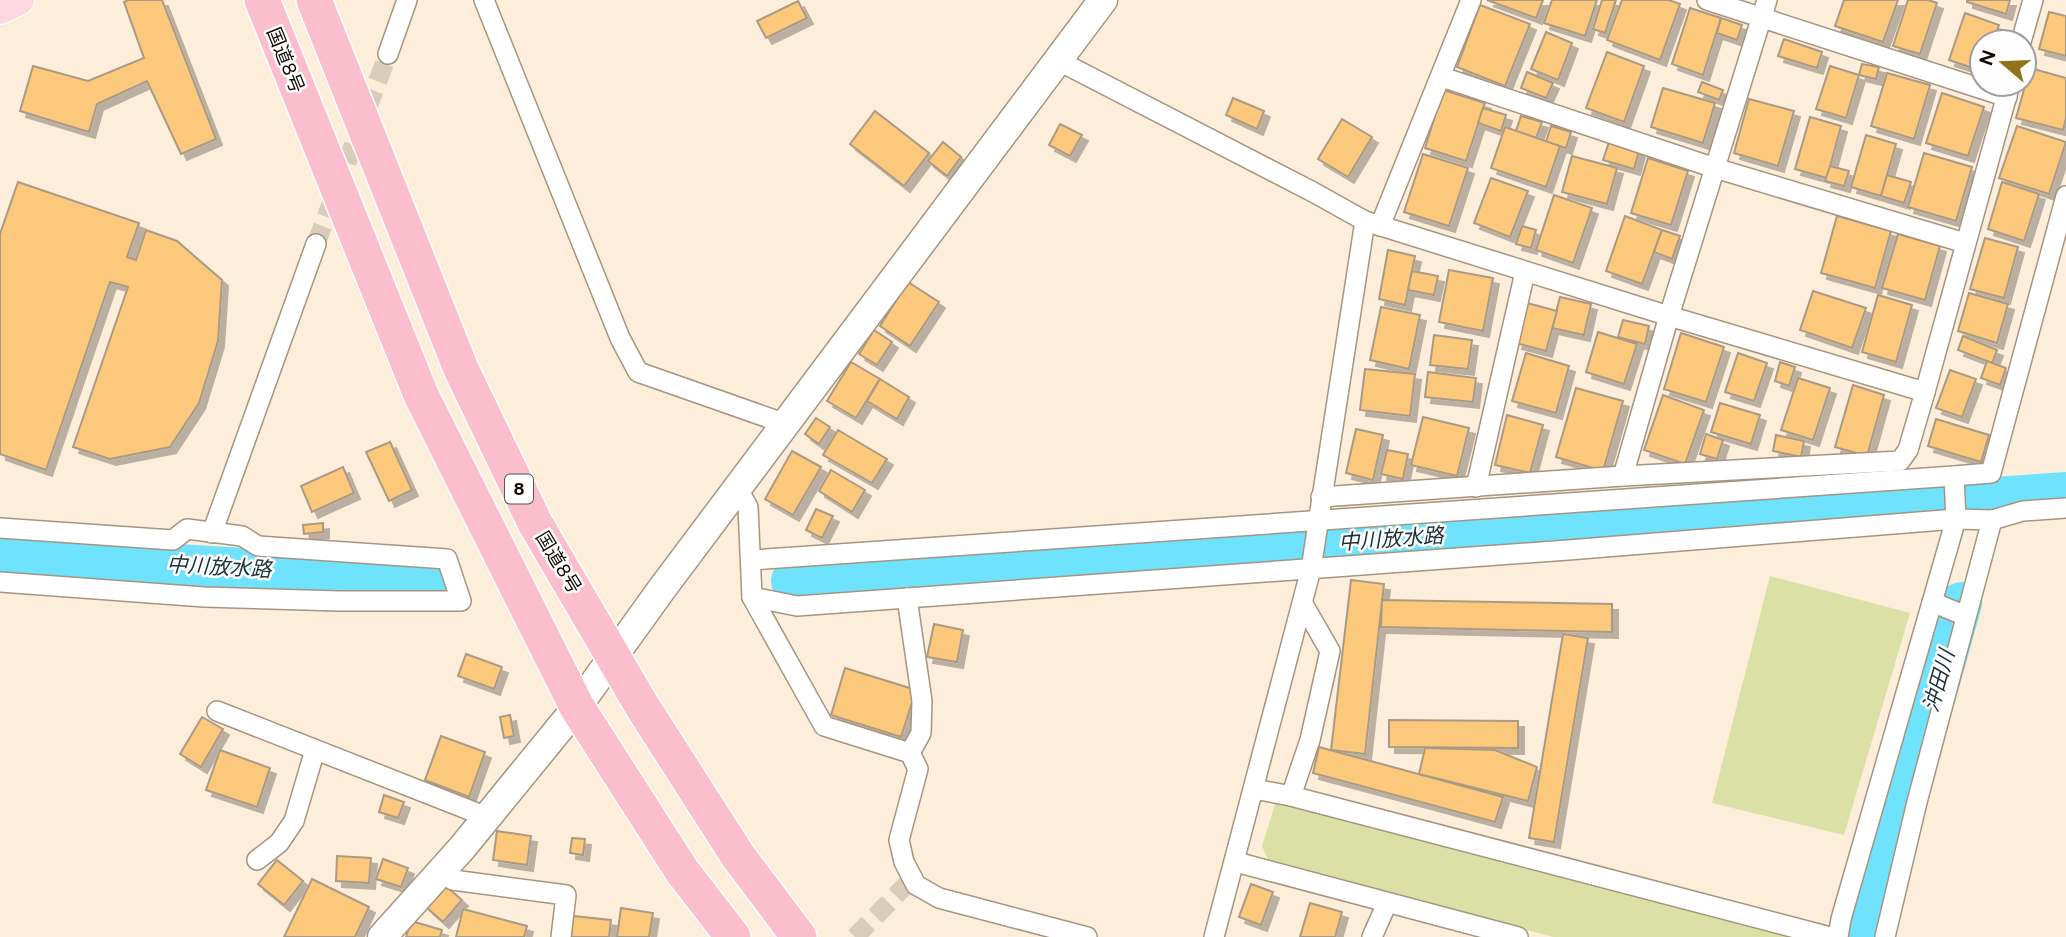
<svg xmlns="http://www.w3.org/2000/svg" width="2066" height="937" font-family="Figtree,'Noto Sans JP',sans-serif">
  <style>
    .green { fill: #dbe0a6 }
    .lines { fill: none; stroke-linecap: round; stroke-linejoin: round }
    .river { stroke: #6fe2fe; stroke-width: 42 }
    .building { fill: #fcc87c; stroke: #aa9a84; stroke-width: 2; filter: url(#shadow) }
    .street-tunnel { stroke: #daccbb; stroke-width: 19; stroke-dasharray: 19 10; stroke-linecap: butt }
    .street-casing { stroke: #a5957f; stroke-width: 22 }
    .secondary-casing { stroke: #a5957f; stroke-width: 31 }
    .primary-casing { stroke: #fff; stroke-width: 32 }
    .highway-casing { stroke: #fff; stroke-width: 38 }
    .street { stroke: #fff; stroke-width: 19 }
    .secondary { stroke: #fff; stroke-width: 28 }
    .primary { stroke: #fdd8e0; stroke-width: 30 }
    .highway { stroke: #fbbecc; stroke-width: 35 }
    .labels { text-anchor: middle; stroke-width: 5; stroke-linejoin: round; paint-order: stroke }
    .shield { fill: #fefefe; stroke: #595550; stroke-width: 2 }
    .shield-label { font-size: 18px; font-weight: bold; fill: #120c05 }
    .street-label { font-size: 19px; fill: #120c05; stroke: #fefefe }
    .water-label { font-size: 21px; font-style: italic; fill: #1c3136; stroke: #fefefe }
  </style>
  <defs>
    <filter id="shadow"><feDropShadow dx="6" dy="6" stdDeviation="0" flood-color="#0004"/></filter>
  </defs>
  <rect width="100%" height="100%" fill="#fdeedb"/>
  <g class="green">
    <path d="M1770,576L1910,613L1844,835L1712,803Z"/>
    <path d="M1276,801L1460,851L1806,937H1553L1268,860L1262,846Z"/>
  </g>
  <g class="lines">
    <g class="river">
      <path d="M0,555L438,580"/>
      <path d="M792,581L2066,493"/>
      <path d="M1867,937L1961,603"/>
    </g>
  </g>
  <g class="building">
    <path d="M128,0H162L216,139L181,154L147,81L97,104L89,132L20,111L33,66L88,81L144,58L124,2Z"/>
    <path d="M1487,0H1543L1536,18Z"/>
    <path d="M1552,0H1597L1585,36L1544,23Z"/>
    <path d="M1602,0H1616L1605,33L1593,29Z"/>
    <path d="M1622,0H1669L1680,4L1660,60L1607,40Z"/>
    <path d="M1844,0H1898L1883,42L1835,26Z"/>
    <path d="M1908,0H1928L1937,3L1920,54L1893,46Z"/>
    <path d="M1967,0H2010L2006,14L1967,2Z"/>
    <path d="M798,1L807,18L766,38L757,21Z"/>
    <path d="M1480,5L1530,24L1505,86L1457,67Z"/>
    <path d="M1690,8L1721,18L1703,75L1672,64Z"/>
    <path d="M2049,12L2066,16V56L2039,49Z"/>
    <path d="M1965,13L1999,25L1993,42H1982V71L1949,60Z"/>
    <path d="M1721,18L1742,25L1737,40L1717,33Z"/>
    <path d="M1546,32L1572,43L1558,80L1531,69Z"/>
    <path d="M1784,39L1822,52L1817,68L1778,56Z"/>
    <path d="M1607,52L1644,66L1624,122L1586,108Z"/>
    <path d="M1862,64L1879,67L1876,79L1859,75Z"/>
    <path d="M1830,66L1859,75L1846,118L1816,109Z"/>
    <path d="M2030,68L2066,78V118L2063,130L2016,118Z"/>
    <path d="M1527,72L1553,83L1546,98L1521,88Z"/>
    <path d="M1887,73L1930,85L1914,139L1871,126Z"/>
    <path d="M1702,82L1723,90L1719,100L1698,92Z"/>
    <path d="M1663,88L1715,103L1703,143L1651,127Z"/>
    <path d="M1443,90L1485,103L1466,161L1425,148Z"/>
    <path d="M1942,93L1984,107L1968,156L1926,143Z"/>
    <path d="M1233,98L1264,111L1257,129L1226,115Z"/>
    <path d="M1749,99L1794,111L1778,166L1734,153Z"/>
    <path d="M1483,108L1506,115L1501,131L1478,123Z"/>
    <path d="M875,111L929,153L904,186L850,144Z"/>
    <path d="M1521,116L1542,122L1536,138L1516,131Z"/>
    <path d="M1810,117L1841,126L1827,178L1795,169Z"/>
    <path d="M1342,119L1372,137L1348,177L1318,159Z"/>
    <path d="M1060,124L1082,135L1070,156L1049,145Z"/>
    <path d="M1551,126L1571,132L1566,148L1546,142Z"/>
    <path d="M2017,126L2066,142L2049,194L1999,178Z"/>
    <path d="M1505,127L1560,146L1546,187L1491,168Z"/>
    <path d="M1866,135L1896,144L1881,196L1851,187Z"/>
    <path d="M943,142L961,157L947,176L928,161Z"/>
    <path d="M1609,142L1639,151L1634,169L1603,160Z"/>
    <path d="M1924,153L1972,167L1956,221L1908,207Z"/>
    <path d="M1423,154L1468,168L1449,226L1404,212Z"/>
    <path d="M1572,156L1617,168L1607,204L1562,192Z"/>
    <path d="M1648,158L1688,171L1671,225L1631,213Z"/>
    <path d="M1830,166L1849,171L1844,186L1825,181Z"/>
    <path d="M1887,175L1911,182L1904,203L1881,196Z"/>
    <path d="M1491,178L1528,191L1510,237L1474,223Z"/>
    <path d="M18,182L139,223L127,257L136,260L146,230L177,241L222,280L218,341L199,403L170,447L110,459L73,447L128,287L110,282L46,470L0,454V234Z"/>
    <path d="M2002,182L2039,194L2024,241L1988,229Z"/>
    <path d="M1554,195L1592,208L1573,263L1536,250Z"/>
    <path d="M1625,216L1662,230L1642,284L1606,271Z"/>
    <path d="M1837,216L1891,231L1875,288L1821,273Z"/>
    <path d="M1522,226L1536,230L1531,248L1516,244Z"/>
    <path d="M1662,230L1680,236L1672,259L1654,252Z"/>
    <path d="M1898,234L1940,246L1925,300L1882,288Z"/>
    <path d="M1985,238L2018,247L2004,298L1970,289Z"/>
    <path d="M1388,250L1415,256L1405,305L1379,299Z"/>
    <path d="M1449,270L1493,278L1483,331L1439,322Z"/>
    <path d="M1412,271L1438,276L1434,295L1408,290Z"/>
    <path d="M908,282L939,302L910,346L880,326Z"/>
    <path d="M1813,291L1866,308L1852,348L1800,330Z"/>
    <path d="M1969,293L2008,304L1997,343L1958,331Z"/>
    <path d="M1878,295L1912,305L1896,362L1862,352Z"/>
    <path d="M1560,297L1591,304L1584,335L1552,328Z"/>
    <path d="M1527,303L1557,311L1546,351L1516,343Z"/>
    <path d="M1381,307L1420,315L1409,369L1370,360Z"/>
    <path d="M1623,320L1649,326L1645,344L1618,337Z"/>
    <path d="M874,330L892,342L877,365L859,354Z"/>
    <path d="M1598,332L1637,344L1624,384L1586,372Z"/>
    <path d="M1681,333L1724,347L1706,402L1664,389Z"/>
    <path d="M1434,335L1472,340L1468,369L1430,365Z"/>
    <path d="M1963,336L1997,350L1992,363L1958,350Z"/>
    <path d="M1526,353L1569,366L1556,413L1512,401Z"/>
    <path d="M1738,353L1767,363L1754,401L1725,392Z"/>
    <path d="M1987,361L2006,368L2000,385L1981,378Z"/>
    <path d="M851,362L880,379L856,418L827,401Z"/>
    <path d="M1780,362L1795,367L1789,386L1775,381Z"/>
    <path d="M1365,369L1415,374L1410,416L1360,410Z"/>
    <path d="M1950,370L1976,379L1962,417L1936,408Z"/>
    <path d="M1428,372L1476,378L1473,402L1425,397Z"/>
    <path d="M1798,378L1830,388L1813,440L1781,430Z"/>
    <path d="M880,379L909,397L897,419L867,401Z"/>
    <path d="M1853,385L1884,395L1867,456L1835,447Z"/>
    <path d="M1576,388L1623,401L1603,471L1556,457Z"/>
    <path d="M1663,395L1704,410L1685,464L1644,450Z"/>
    <path d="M1720,403L1760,415L1751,444L1711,432Z"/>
    <path d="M1507,415L1543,425L1530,473L1495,465Z"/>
    <path d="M1423,417L1469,428L1457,476L1411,465Z"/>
    <path d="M816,418L830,427L819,444L805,434Z"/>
    <path d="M1936,419L1989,435L1981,462L1928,446Z"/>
    <path d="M1356,429L1383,435L1373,480L1346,473Z"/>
    <path d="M838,430L887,459L872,483L823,455Z"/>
    <path d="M1706,434L1723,440L1717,459L1700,454Z"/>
    <path d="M1776,435L1804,441L1801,457L1773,451Z"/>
    <path d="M390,442L412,490L389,501L366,452Z"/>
    <path d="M1387,450L1408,454L1403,479L1381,474Z"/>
    <path d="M792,451L821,467L793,515L765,499Z"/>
    <path d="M343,467L354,493L312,512L301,486Z"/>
    <path d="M831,470L865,490L852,512L819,491Z"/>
    <path d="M816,509L833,516L822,538L806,530Z"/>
    <path d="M323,523V532L304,534L303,525Z"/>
    <path d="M1351,580L1384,584L1365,754L1331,750Z"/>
    <path d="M1382,600L1612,604V632L1381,627Z"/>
    <path d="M934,624L963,630L957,662L927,657Z"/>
    <path d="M1563,634L1588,638L1554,842L1529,838Z"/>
    <path d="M466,654L502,667L494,689L458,676Z"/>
    <path d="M845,668L916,690L901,737L831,715Z"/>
    <path d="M510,715L514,736L504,738L500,717Z"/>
    <path d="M202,717L223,729L201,767L180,754Z"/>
    <path d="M1389,720L1518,721V748L1389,747Z"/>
    <path d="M441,736L485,752L469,797L425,780Z"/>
    <path d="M1319,747L1503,797L1495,822L1313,773Z"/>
    <path d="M1425,748L1495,750L1537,767L1528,801L1419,774Z"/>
    <path d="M220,750L270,768L257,807L206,790Z"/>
    <path d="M384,795L404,802L398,818L379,812Z"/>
    <path d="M497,831L531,836L527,865L493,860Z"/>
    <path d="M572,838L585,839L583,855L570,853Z"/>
    <path d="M337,856L371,858L369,883L336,881Z"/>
    <path d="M383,859L408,868L401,887L376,879Z"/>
    <path d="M277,860L303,881L284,905L258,884Z"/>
    <path d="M312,879L369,907L355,937H284Z"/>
    <path d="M1251,884L1273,892L1261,925L1239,917Z"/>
    <path d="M446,886L462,900L443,922L427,908Z"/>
    <path d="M1310,903L1342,912L1335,937H1300Z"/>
    <path d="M621,908L653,913L649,937H617Z"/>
    <path d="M463,909L527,926L524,937H456Z"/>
    <path d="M573,916L611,920L609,937H571Z"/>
    <path d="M411,921L442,930L440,937H406Z"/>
  </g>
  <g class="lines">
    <g class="street-tunnel">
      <path d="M316,244L388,54"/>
      <path d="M855,937L913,878"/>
    </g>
    <g class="street-casing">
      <g id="street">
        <path d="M484,0L620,338L638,372L786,424"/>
        <path d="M1707,0L2007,97"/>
        <path d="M1767,0L1669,316L1623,476L1900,461L1908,450L1925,392L2010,84"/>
        <path d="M2021,42L2033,0"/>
        <path d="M388,54L407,0"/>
        <path d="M1059,61L1313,192L1365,221L1669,316L1925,392"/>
        <path d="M1442,77L1715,168L1965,243"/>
        <path d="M1380,226L1471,0"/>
        <path d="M1954,476L1991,473L2066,196"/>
        <path d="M1476,487L1525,272"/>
        <path d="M738,489L748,507L752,597L824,726L910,753L918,769L899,840L904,862L916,885L939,898L1087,937"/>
        <path d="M1321,497L1623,476"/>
        <path d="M1992,520L2023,511L2066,508"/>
        <path d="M0,528L173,540L187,529L242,536L258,546L447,559L461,601H339L204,597L0,582"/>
        <path d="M212,533L316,244"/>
        <path d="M752,597L797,606L1568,550L1956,519L1954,476L752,560"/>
        <path d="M907,598L922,701L921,733L910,753"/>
        <path d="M1932,602L1966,616"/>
        <path d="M1303,604L1330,651L1310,740L1291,796L1830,937"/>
        <path d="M217,711L487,817"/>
        <path d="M1254,789L1291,796"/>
        <path d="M257,860L279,843L294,821L315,750"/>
        <path d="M1236,862L1518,937"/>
        <path d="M441,872L453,880L566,895L561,937"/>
        <path d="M1214,937L1311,569L1365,221"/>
        <path d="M1372,937L1387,903"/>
        <path d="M1838,937L1841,919L1956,519L1992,520L1917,802L1885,937"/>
      </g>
    </g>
    <g class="secondary-casing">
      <path id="secondary" d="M382,937L462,848L577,707L661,590L1103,0"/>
    </g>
    <g class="primary-casing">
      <path id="primary" d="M0,9L19,0"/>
    </g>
    <g class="highway-casing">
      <g id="highway">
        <path d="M262,0L421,395L577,707L682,871L733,937"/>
        <path d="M314,0L461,369L535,523L642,706L738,856L799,937"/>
      </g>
    </g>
    <use href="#street" class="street"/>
    <use href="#secondary" class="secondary"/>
    <use href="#primary" class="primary"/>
    <use href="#highway" class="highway"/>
  </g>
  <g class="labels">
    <rect class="shield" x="505" y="474.5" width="28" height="29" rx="5"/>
    <g class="shield-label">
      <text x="519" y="495">8</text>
    </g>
    <g class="street-label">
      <text transform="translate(286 60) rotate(68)" y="7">国道8号</text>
      <text transform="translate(559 562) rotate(59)" y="7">国道8号</text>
    </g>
    <g class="water-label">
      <text transform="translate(1391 539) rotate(-4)" y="7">中川放水路</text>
      <text transform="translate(219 567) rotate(3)" y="7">中川放水路</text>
      <text transform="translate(1939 681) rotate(-74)" y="7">沖田川</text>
    </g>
  </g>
  <g transform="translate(2003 63) rotate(289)"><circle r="33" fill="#fefefe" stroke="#a09d9a" stroke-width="2"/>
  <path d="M0-5L12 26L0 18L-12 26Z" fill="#917319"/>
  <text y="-10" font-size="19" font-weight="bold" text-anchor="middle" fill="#120c05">N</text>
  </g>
</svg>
